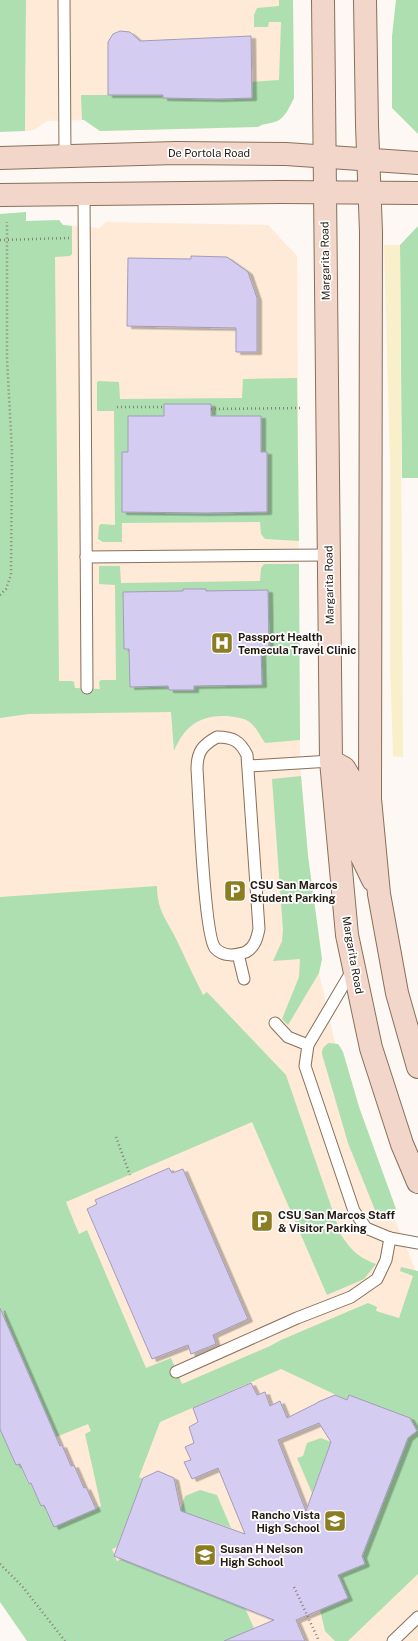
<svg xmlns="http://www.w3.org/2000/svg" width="418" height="1641" font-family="'Public Sans',sans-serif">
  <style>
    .built { fill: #feead7 }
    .green { fill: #aedfb0 }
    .sand { fill: #f9efca }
    .building { fill: #d5ccf1; stroke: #a39bba; fill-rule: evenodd; filter: url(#shadow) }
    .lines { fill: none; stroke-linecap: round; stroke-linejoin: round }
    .lane-casing { stroke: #88705a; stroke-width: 13 }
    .secondary-casing { stroke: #88705a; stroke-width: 24 }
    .path { stroke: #867e77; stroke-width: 2.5; stroke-dasharray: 1 3; stroke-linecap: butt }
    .lane { stroke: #fff; stroke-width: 11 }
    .secondary { stroke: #f3d6ca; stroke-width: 22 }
    .labels { text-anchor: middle; stroke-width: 3.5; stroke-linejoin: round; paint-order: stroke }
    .street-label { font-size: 11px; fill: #231a11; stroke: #fff }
    .poi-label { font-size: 11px; font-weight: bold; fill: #231a11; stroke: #fff; text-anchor: start }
  </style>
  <defs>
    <filter id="shadow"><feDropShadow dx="4.5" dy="2.5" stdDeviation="0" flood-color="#0004"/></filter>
  </defs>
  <rect width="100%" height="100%" fill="#fdf8f3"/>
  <g class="built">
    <path d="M26,0H293L294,98L287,112L278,121L262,124L258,127L100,131L84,120L47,121L34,130L25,131Z"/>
    <path d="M59,220L63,225L99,228L106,222L268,225L297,256L300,762L308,856L322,959L319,973L335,1043L341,1047L343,1052L359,1107L396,1209L393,1215L416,1271H418V1641H87L0,1536V718L29,714L26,239Z"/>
  </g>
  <g class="green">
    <path d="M0,0H26L25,131L0,132Z"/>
    <path d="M279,0H293L294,98C290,106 285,118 277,121C270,124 264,123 258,127L100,131L84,120H82L81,95H163L220,99L252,98L251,82L279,80L281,22H269L268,27H254V15L257,8L279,6Z"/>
    <path d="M396,0H418V134L392,108V36Z"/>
    <path d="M26,212V221L59,220L63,225L72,226V254L70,256L55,257L59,681H72L74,682L75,688L100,689L99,682L101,680H116L115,585L99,584V566H120L121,583L260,581L261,568L264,564H299L300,740L265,743C260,736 256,726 248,721C242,717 233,717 226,716C199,715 184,727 174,751L171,712L29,714L0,718V214Z"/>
    <path d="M418,226V478H402L400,245Z"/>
    <path d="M297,378L299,541L265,539L261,534L260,522L122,523V542H103L98,539L99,526L101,524L115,525L114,411H97V382L99,381L119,382L120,399L242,398L243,379Z"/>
    <path d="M301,776L308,856L322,959L319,973L288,1025L282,1019L299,977L300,959L273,961L282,941L283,930L272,779Z"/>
    <path d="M157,886C157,913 169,922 179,945C187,962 195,979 203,995L207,992L286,1075L341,1235C352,1251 358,1257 376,1264L364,1279L327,1295L252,1122L66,1202L79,1234L87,1230L146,1368L171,1358L182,1384L270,1346L281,1340L368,1303L377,1307L376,1311L399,1318L413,1276L400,1271L401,1267L418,1271V1574L348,1641H335L325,1631L320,1610L331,1559L362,1557L408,1438L417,1431L410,1418L349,1395L347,1400L281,1369L160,1422L139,1477L143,1479L117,1547L112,1549L117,1561L122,1559L245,1608L254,1628L237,1636L239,1641H27L0,1602V1429L16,1465L20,1464L28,1484L31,1483L41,1506L44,1505L54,1527L101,1506L85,1434L91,1431L88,1424L56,1437L0,1307V897Z"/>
    <path d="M329,1043L338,1044L343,1052L359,1107L396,1209C394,1221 380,1217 375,1210L348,1143L322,1054C322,1048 324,1046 329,1043Z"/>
    <path d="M321,1438L331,1442L312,1493L297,1458L303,1456L307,1443Z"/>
    <path d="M200,1490L217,1495L231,1528L180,1511L185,1496Z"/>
  </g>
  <path class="sand" d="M384,245H400L403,757L393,756L390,664V461Z"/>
  <g class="building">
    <path d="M120,31L130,32L140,41L251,36L252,98L219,99L163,98V95H108V42L113,34Z"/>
    <path d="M191,256L227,257L248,272L257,298V352H236V328L127,326L128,258L191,259Z"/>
    <path d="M164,404H211V416H261V452H267V512L206,513L122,512V452H128V416H164Z"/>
    <path d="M183,589H206V591L268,590L269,650H261L262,685L194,686V690H169L168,686L130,687L129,649H124L123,592L183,591Z"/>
    <path d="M169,1168L172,1173L183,1169L248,1319L213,1335L216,1344L191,1354L188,1345L152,1359L87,1209L97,1204L95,1200Z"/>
    <path d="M0,1308L60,1446L62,1445L71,1466L74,1465L84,1488L86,1487L96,1509L54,1527L44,1505L41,1506L31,1483L29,1484L20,1464L16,1465L0,1429Z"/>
    <path d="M251,1383L257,1395L265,1392L270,1406L280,1401L287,1418L317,1403L318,1402L335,1395L347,1400L349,1395L410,1418L417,1431L408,1438L362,1556L365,1564L338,1575L348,1598L296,1620L305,1641H224L274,1620L114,1556L143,1478L158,1471L174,1478L181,1511L245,1534L218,1468L192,1479L184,1462L191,1460L185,1447L194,1443L189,1427L198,1422L193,1408ZM319,1423L331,1442L306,1511L278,1440Z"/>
  </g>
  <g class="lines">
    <g class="lane-casing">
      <g id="lane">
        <path d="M64,0L65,156"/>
        <path d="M84,193L87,688"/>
        <path d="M86,557L329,555"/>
        <path d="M217,737C233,737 240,741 247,755L259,929C257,938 255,947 246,952C236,956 223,957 215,948C204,934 199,796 197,769C197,751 203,745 217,737Z"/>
        <path d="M248,766L331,761"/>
        <path d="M238,954L244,979"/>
        <path d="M353,969L308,1045L305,1066L354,1211L366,1228L390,1238L418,1243"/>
        <path d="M275,1023L288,1037L308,1045"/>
        <path d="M176,1372L297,1318L351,1297L377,1279L386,1260L390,1238"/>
        <path d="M393,1641L418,1617"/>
      </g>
    </g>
    <g class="secondary-casing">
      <g id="secondary">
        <path d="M323,0L331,761L347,935L371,1048L402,1144L418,1182"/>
        <path d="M365,0L367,125L371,232L370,799L379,894L397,993L418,1067"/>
        <path d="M0,158L176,153L286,154L418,163"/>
        <path d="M0,195L281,192L418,193"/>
        <path d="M331,761L344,768L353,783L358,849L373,880"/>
      </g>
    </g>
    <g class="path">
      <path d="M0,240L69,238"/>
      <path d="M117,407H164"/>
      <path d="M211,409L301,408"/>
      <path d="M0,595L6,589L11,575L12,452L7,359V222"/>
      <path d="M116,1137L130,1175"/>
      <path d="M0,1564L22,1586L65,1641"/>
      <path d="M294,1587L319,1641"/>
    </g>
    <use href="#lane" class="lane"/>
    <use href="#secondary" class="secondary"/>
  </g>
  <defs>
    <g id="hospital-square" transform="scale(1.15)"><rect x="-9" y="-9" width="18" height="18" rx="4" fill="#8c7d23" stroke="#fff"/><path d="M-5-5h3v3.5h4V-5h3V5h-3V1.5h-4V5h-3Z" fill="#fff"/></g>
    <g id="parking-square" transform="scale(1.15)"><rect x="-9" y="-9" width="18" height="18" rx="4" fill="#8c7d23" stroke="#fff"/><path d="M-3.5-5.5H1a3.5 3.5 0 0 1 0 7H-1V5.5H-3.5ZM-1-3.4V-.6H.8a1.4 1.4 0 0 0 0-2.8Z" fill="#fff"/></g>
    <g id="school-square" transform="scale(1.15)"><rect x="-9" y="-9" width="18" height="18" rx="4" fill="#8c7d23" stroke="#fff"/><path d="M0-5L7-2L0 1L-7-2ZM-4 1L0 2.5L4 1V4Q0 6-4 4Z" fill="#fff"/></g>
  </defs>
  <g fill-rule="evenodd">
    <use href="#hospital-square" x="222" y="643"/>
    <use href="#parking-square" x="235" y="891"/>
    <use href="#parking-square" x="262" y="1221"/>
    <use href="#school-square" x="335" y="1521"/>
    <use href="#school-square" x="205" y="1555"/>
  </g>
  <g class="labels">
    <g class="street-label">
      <text x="209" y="157">De Portola Road</text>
      <text transform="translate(325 261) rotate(-91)" y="4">Margarita Road</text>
      <text transform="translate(329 585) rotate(-91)" y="4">Margarita Road</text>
      <text transform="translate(353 955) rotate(80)" y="4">Margarita Road</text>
    </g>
    <g class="poi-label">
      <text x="238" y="641">Passport Health<tspan x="238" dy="13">Temecula Travel Clinic</tspan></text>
      <text x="250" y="889">CSU San Marcos<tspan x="250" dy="13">Student Parking</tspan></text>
      <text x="278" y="1219">CSU San Marcos Staff<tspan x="278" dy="13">&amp; Visitor Parking</tspan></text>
      <text x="320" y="1519" text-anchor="end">Rancho Vista<tspan x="320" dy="13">High School</tspan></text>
      <text x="220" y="1553">Susan H Nelson<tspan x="220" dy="13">High School</tspan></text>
    </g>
  </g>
</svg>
